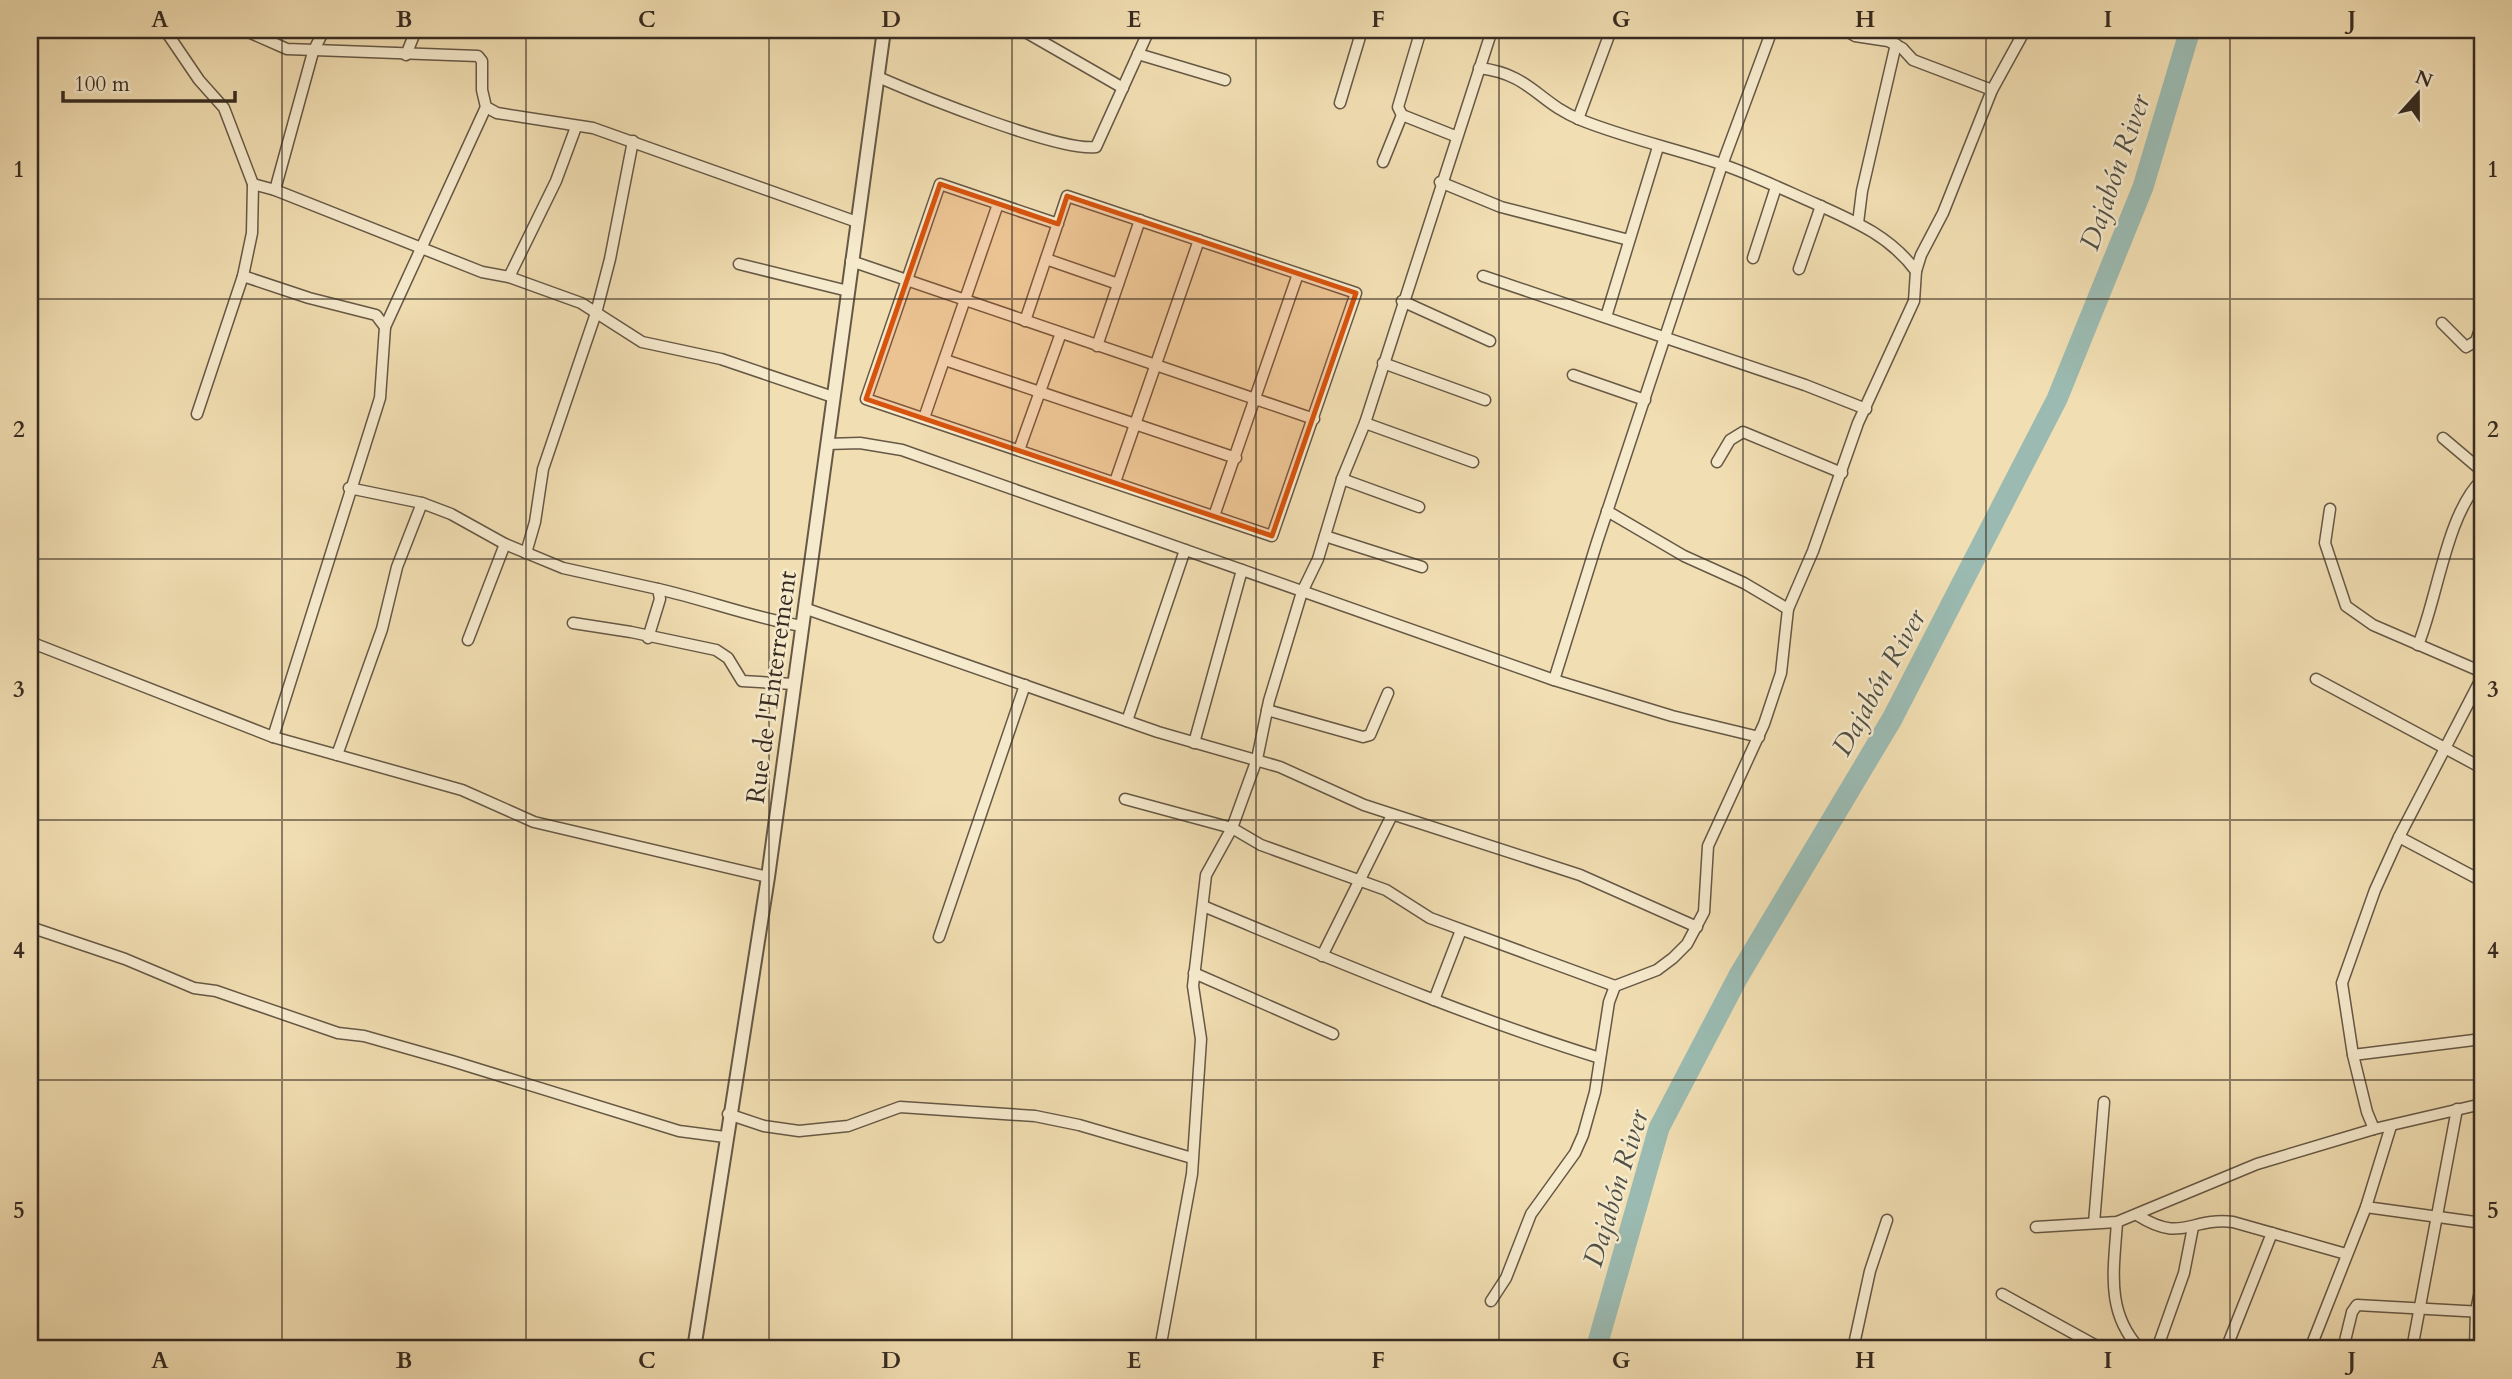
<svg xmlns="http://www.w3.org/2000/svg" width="2512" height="1379" font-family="Cardo,serif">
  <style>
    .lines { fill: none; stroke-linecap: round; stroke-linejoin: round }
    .river { stroke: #9bbbb2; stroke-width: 21 }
    .minor-casing { stroke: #665845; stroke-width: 13 }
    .tertiary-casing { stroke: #665845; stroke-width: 16 }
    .minor { stroke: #f6eacd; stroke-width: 10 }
    .tertiary { stroke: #f6eacd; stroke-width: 12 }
    .marked { fill: #d6540e; fill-opacity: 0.2; stroke: #d6540e; stroke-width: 5; stroke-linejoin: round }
    .grid { fill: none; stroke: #372b21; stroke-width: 2; stroke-opacity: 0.55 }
    .labels { text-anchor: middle; stroke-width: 5; stroke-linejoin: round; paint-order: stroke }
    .street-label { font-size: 26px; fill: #372b21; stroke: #f6eacd }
    .water-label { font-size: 28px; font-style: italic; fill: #504f45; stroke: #f6eacd }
    .neatline { fill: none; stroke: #372b21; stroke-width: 2.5 }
    .grid-label { font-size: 23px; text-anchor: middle; font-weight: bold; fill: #372b21 }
  </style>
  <rect width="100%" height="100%" fill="#f1deb2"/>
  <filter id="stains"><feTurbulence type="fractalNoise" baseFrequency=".00286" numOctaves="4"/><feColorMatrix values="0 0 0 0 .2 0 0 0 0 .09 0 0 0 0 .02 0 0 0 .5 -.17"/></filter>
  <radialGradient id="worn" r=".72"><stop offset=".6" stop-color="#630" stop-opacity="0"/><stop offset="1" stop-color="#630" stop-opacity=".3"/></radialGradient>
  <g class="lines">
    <path class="river" d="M1596,1349L1659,1128L1738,977L1892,719L2057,399L2143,187L2190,30"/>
    <g class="minor-casing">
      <g id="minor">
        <path d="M165,30L199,80L224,108L253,184L252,233L243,276L197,414"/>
        <path d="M244,30L287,49L478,56L482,61V90L486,107L497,113L593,128L857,222"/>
        <path d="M1022,30L1123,88"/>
        <path d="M1421,30L1398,107L1402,115L1455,136"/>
        <path d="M1845,30L1855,36L1888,41L1902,48L1913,60L1992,90"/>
        <path d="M1138,54L1225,80"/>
        <path d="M406,55L416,30"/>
        <path d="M1479,68C1531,74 1538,103 1581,120C1626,138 1672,148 1718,163C1751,174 1784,190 1816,204C1854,221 1890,236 1916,271"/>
        <path d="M878,77C917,94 1059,152 1096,147L1149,30"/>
        <path d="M1340,103L1362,30"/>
        <path d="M1578,119L1611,30"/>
        <path d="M1383,162L1402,115"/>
        <path d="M1440,182L1501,207L1629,240"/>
        <path d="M253,184L275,190L482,272L509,277L581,303L642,342L721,359L833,397"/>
        <path d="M275,190L313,52L324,30"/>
        <path d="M1858,223L1862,191L1896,44"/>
        <path d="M1753,258L1776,187"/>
        <path d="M1046,259L1118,284"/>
        <path d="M851,261L1314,419"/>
        <path d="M739,264L848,291"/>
        <path d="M1799,269L1821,206"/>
        <path d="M243,276L309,298L376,315L385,327L380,398L273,737"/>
        <path d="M1483,276L1805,385L1866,409"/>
        <path d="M509,277L556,181L576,127"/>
        <path d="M1402,301L1490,341"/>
        <path d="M1606,317L1658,147"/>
        <path d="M1025,321L1067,196L1356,293L1272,536L866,399L940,184L1058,224"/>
        <path d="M2442,323L2466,347L2476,341L2482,324"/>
        <path d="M385,327L486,107"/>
        <path d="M1097,346L1140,220"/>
        <path d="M945,360L1236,458"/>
        <path d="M1383,363L1485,400"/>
        <path d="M1573,375L1645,400"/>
        <path d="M924,418L998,204"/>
        <path d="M1365,423L1473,462"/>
        <path d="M2443,438L2482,471"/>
        <path d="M827,444L860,443L902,450L1554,680L1672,716L1759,737"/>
        <path d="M1019,450L1061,333"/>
        <path d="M1717,462L1730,440L1743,432L1842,473"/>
        <path d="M1342,479L1419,507"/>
        <path d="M1115,482L1199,240"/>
        <path d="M349,488L422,503L451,514L505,544L563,568L658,589L660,599L648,638"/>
        <path d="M2330,509L2325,543L2346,606L2373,625L2482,672"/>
        <path d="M1607,511L1684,556L1744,583L1788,609"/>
        <path d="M1214,516L1298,274"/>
        <path d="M1325,536L1422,567"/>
        <path d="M526,553L535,522L543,469L596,313L610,259L633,141"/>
        <path d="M658,589C707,600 753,618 802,626"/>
        <path d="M804,608L1158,732L1280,767L1364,805L1580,875L1697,927"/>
        <path d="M573,623L631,632L716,650L728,658L742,681L794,684"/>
        <path d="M468,640L505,544"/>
        <path d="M30,642L273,737L462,790L534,822L768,877"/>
        <path d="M2418,645C2437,600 2447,512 2482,480"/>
        <path d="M2316,679L2482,768"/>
        <path d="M1554,680L1597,542L1722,165L1772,30"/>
        <path d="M1267,710L1363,737L1370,735L1388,693"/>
        <path d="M1127,721L1185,550"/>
        <path d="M1194,743L1242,570"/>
        <path d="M337,755L382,629L397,567L422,503"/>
        <path d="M1125,799L1232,828L1261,845L1386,890L1430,918L1615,986"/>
        <path d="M2399,837L2482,881"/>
        <path d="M1203,906C1334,960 1464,1016 1600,1058"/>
        <path d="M30,927L125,959L194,988L216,991L338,1033L364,1036L452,1061L679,1131L725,1137"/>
        <path d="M939,937L1025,685"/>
        <path d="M1322,956L1392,815"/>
        <path d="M1194,973L1333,1034"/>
        <path d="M1434,1000L1461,930"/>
        <path d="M2353,1055L2482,1039"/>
        <path d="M728,1114L764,1126L799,1131L848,1126L900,1107L1035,1116L1079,1125L1192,1158"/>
        <path d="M2391,1126L2366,1207L2482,1223"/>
        <path d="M2374,1129L2367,1112L2353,1055L2342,983L2375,890L2399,837L2482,677"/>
        <path d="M2137,1215C2183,1244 2189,1217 2233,1222L2346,1254"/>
        <path d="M2117,1222C2114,1269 2105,1312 2140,1349"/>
        <path d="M2094,1223L2104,1102"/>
        <path d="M2036,1227L2117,1222L2257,1164L2374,1129L2482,1104"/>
        <path d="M2002,1294L2102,1349"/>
        <path d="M1491,1301L1506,1278L1531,1214L1575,1153L1583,1135L1595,1092L1609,1002L1615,986L1657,970L1673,958L1687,944L1704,912L1708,846L1764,724L1781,673L1788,609L1813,551L1858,423L1914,301L1916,271L1921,255L1943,213L1992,90L2025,30"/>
        <path d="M1160,1349L1192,1174L1201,1039L1193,986L1206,875L1232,828L1257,759L1269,701L1302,592L1318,559L1342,479L1365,423L1492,30"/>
        <path d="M1853,1349L1870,1271L1887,1220"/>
        <path d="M2157,1349L2184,1273L2193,1227"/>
        <path d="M2226,1349L2272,1233"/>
        <path d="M2310,1349L2366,1207"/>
        <path d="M2343,1349L2352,1312L2357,1305L2482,1312"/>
        <path d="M2412,1349L2457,1109"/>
        <path d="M2475,1349L2476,1311L2482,1281"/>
      </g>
    </g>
    <g class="tertiary-casing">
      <path id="tertiary" d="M694,1349L768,877L884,30"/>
    </g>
    <use href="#minor" class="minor"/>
    <use href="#tertiary" class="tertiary"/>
  </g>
  <path class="marked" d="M940,184L1058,224L1067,196L1356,293L1272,536L866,399Z"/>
  <path class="grid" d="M282,30V1349M526,30V1349M769,30V1349M1012,30V1349M1256,30V1349M1499,30V1349M1743,30V1349M1986,30V1349M2230,30V1349M30,299H2482M30,559H2482M30,820H2482M30,1080H2482"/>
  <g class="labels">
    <g class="street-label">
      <text transform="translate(771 687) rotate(-82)" y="9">Rue de l'Enterrement</text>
    </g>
    <g class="water-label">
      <text transform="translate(2114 172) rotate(-71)" y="10">Dajabón River</text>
      <text transform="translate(1878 682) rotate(-61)" y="10">Dajabón River</text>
      <text transform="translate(1615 1188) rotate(-73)" y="10">Dajabón River</text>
    </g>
  </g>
  <rect width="2512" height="1379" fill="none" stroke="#f1deb2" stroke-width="77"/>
  <g transform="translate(2418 94) rotate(21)" stroke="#f6eacd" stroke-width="5" paint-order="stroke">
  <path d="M0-5L12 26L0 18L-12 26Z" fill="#372b21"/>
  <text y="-10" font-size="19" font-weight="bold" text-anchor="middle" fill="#372b21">N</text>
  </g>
  <path d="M63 91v10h172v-10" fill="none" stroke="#372b21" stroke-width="3.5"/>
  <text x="74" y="91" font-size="21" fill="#372b21" stroke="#f6eacd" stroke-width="5" paint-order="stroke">100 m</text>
  <rect x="38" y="38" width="2436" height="1302" class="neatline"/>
  <g class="grid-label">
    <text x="160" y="27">A</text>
    <text x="404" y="27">B</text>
    <text x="647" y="27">C</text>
    <text x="891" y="27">D</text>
    <text x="1134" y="27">E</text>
    <text x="1378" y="27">F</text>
    <text x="1621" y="27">G</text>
    <text x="1865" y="27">H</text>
    <text x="2108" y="27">I</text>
    <text x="2352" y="27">J</text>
    <text x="19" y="177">1</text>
    <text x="2493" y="177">1</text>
    <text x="19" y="437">2</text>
    <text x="2493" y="437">2</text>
    <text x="19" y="697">3</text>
    <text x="2493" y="697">3</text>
    <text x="19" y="958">4</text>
    <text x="2493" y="958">4</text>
    <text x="19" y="1218">5</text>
    <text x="2493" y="1218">5</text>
    <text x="160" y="1368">A</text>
    <text x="404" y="1368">B</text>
    <text x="647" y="1368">C</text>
    <text x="891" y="1368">D</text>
    <text x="1134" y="1368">E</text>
    <text x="1378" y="1368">F</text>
    <text x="1621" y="1368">G</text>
    <text x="1865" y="1368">H</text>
    <text x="2108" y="1368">I</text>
    <text x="2352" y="1368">J</text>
  </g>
  <rect width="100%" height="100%" filter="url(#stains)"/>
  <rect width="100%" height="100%" fill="url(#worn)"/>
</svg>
